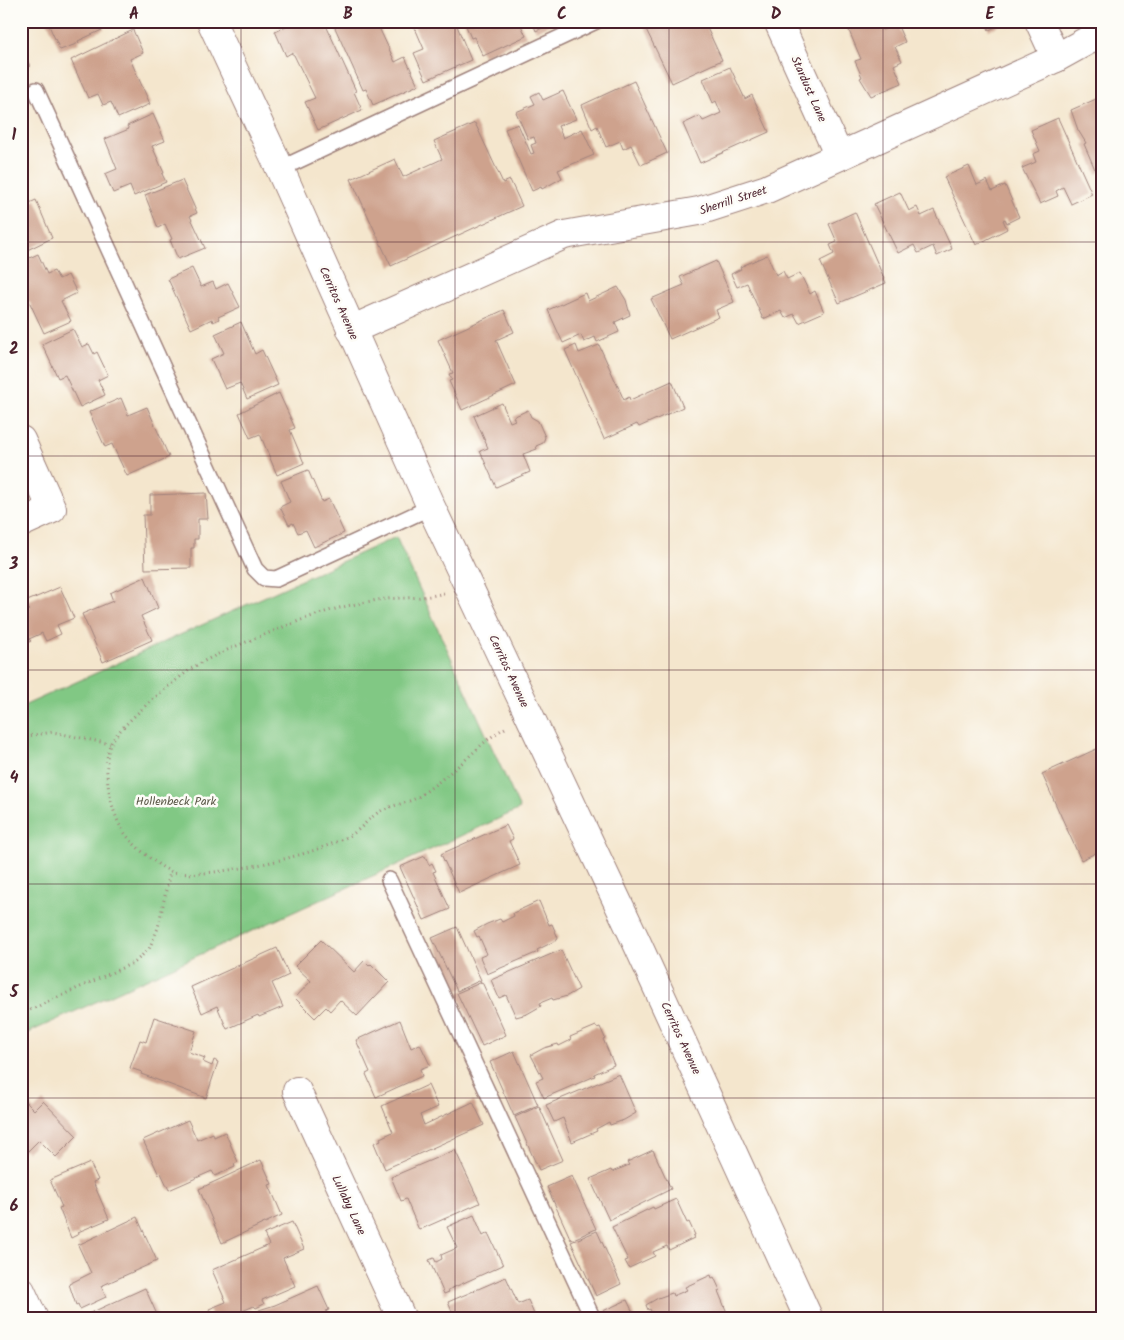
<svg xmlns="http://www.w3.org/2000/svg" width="1124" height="1340" font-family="Kalam,sans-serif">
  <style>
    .green { fill: #81c884; stroke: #667458 }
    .building { fill: #cea28d }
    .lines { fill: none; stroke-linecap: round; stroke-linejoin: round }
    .service-casing { stroke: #9f827c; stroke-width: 18 }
    .minor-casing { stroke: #9f827c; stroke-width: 30 }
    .tertiary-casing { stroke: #9f827c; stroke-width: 30 }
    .path { stroke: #9f827c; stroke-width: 3; stroke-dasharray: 1 4; stroke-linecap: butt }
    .service { stroke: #fff; stroke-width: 15 }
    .minor { stroke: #fff; stroke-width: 28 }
    .tertiary { stroke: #fff; stroke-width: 28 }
    .grid { fill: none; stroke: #4a1f2b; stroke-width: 1; stroke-opacity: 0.55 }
    .labels { text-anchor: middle; stroke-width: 5; stroke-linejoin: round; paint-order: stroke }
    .street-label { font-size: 12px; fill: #4a1f2b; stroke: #fdfcf7 }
    .park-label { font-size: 12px; fill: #5d5a4a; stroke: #fdfcf7 }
    .neatline { fill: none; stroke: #4a1f2b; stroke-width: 2 }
    .grid-label { font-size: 16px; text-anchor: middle; font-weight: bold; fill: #4a1f2b }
  </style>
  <rect width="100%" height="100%" fill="#fdfcf7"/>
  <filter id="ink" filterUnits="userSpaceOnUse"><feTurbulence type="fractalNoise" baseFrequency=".02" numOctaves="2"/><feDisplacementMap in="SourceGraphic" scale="10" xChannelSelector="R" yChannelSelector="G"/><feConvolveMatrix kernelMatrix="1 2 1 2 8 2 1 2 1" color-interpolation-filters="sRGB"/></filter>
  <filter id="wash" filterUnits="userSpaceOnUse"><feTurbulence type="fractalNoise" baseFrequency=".0096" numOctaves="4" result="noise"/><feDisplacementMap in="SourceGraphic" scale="20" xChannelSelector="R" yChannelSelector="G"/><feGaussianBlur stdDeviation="1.12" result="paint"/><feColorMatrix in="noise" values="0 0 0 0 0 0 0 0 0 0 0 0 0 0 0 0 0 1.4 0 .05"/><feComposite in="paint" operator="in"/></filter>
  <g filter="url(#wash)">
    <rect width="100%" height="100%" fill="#f4e6cd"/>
    <path class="green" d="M396,537L520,809L21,1036V707Z"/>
    <g id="blocks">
      <g class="building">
        <path d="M47,21H101L104,29L78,41L79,43L60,50Z"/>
        <path d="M297,21H324L356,91L354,92L362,110L318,130L305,102L315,98L294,55L291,53L286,56L275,31Z"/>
        <path d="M332,21H376L395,62L405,57L418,85L373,105L366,89L363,90Z"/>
        <path d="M412,21H455L471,60L426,80L414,53L424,49Z"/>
        <path d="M464,21H519L526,36L483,56L474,37L471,38Z"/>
        <path d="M532,21H557L536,31Z"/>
        <path d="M647,21H712L713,25L707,28L722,60L672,83L643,23Z"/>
        <path d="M857,21H877L882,30L897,24L905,42L895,47L902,61L894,65L902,83L871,96L860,78L862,77L855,61L861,59L847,26Z"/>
        <path d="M985,21H1009L989,30Z"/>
        <path d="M133,30L143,53L130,59L150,104L118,118L111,102L103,105L98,94L88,98L71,60Z"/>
        <path d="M21,47L30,66L21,70Z"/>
        <path d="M730,67L745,99L752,95L769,132L700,163L683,124L700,116L703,121L721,113L716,101L713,103L703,79Z"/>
        <path d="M634,81L667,153L641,165L631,145L623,149L620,141L606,147L597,126L592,129L582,105Z"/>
        <path d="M563,91L576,119L558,126L563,138L582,129L594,155L558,170L562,178L542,189L541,187L532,191L505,129L518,124L531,154L534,153L531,145L536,143L534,137L528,139L516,112L535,104L531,96L539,92L543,100Z"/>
        <path d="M1103,96V171L1097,174L1084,144L1086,143L1078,130L1071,110Z"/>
        <path d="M153,114L165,141L152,146L164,173L162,174L166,182L134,196L130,186L113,193L105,174L117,169L105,139L129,129L127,126Z"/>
        <path d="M1058,118L1092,194L1071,204L1063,187L1056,191L1058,196L1040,204L1022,168L1036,162L1033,154L1040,151L1031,130Z"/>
        <path d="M475,123L503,183L510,180L522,206L391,266L351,179L395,159L403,177L442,159L434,141Z"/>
        <path d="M969,166L977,185L987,180L992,191L1005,185L1019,217L1007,223L1005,219L1003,220L1007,229L976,245L944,177Z"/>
        <path d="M182,180L197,213L190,216L205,248L178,259L170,240L172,239L165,224L158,228L145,195Z"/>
        <path d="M900,192L909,211L917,207L921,216L934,210L952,249L937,256L933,246L918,253L914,245L898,253L874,204Z"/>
        <path d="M21,196L25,205L36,200L52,238L21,253Z"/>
        <path d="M855,212L886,283L839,303L820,261L834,254L830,245L837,242L829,224Z"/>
        <path d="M38,254L47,274L54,271L59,279L68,275L77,293L61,301L71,321L44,333L29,301L22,304L21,302V262Z"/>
        <path d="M767,255L776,275L783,271L787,279L800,273L810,294L815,291L824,312L799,323L794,314L785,318L781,311L763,319L747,283L737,287L731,274L741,269L740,267Z"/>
        <path d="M716,261L734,302L716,310L719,317L670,339L651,299L684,285L680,277Z"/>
        <path d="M192,268L201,287L213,282L216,289L228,283L240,307L218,317L219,319L213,322L212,319L191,329L168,279Z"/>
        <path d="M618,287L626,300L630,315L615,322L619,332L597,342L595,337L584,342L581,335L563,343L548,310L585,293L588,301Z"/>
        <path d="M504,310L514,332L496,340L516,385L462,410L449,381L452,380L449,374L453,373L438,340Z"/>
        <path d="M241,322L255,354L262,350L278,385L247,399L240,383L225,389L211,359L224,353L215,334Z"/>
        <path d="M73,329L82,347L89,344L94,354L97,352L108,375L98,380L105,395L80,407L65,375L58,378L42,344Z"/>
        <path d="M576,345L579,353L599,345L624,400L629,397L630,400L672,381L683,407L639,427L637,424L604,439L565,350Z"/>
        <path d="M279,393L295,428L290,430L304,463L277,475L260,434L250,438L239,413Z"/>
        <path d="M121,398L128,415L147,407L169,457L127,476L112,444L105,447L89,412Z"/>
        <path d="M502,403L510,422L515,420L513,417L528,410L531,417L538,421L545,437L543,443L536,446L537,449L523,454L530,472L496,487L480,451L488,448L474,416Z"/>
        <path d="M308,470L322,502L329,499L344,533L314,547L306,530L298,533L293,523L289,525L280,507L290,502L281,481Z"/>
        <path d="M206,493L208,519H198V539H194V548H191V568L145,569L143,515H150V495Z"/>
        <path d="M145,577L158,608L141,616L152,640L103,662L82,614L113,601L110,593Z"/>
        <path d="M60,587L74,618L57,625L61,634L46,641L42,633L29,639L31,641L21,646V613L29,610L25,602Z"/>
        <path d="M1103,746V814L1100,815L1103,821V845L1101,846L1102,850L1081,860L1042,774Z"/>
        <path d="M506,825L513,839L509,841L520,865L459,893L441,854Z"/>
        <path d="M425,856L429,865L432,863L436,871L433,872L450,909L424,920L400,867Z"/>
        <path d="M539,901L549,925L552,924L558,938L557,940L537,950L538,952L487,974L480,957L487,954L479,936L477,937L474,931L487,924L500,919L502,922L514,916L513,913Z"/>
        <path d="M457,927L481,980L457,991L432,938Z"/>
        <path d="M321,940L354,972L364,961L369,966L371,964L389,982L357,1016L340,1000L330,1011L326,1007L315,1018L295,998L311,981L295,966Z"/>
        <path d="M277,948L289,975L272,983L283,1007L259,1017L258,1015L227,1029L217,1006L202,1013L191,987Z"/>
        <path d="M561,950L579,989L567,996L553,1000L552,998L540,1003L541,1006L527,1014L516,1017L506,995L499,998L491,980Z"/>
        <path d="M482,982L506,1035L482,1046L457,993Z"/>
        <path d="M154,1017L196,1031L189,1052L205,1058L203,1062L212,1066L214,1060L218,1062L206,1098L141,1074L142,1072L130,1068L140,1040L146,1042Z"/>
        <path d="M400,1020L411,1048L420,1044L430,1065L420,1069L422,1076L376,1097L366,1074L370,1072L356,1040Z"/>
        <path d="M596,1026L597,1028L600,1027L605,1038L603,1039L614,1065L594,1074L595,1076L544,1098L536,1081L543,1078L531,1055L544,1048L558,1044L559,1046L571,1040L570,1037Z"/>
        <path d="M514,1051L538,1105L514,1116L490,1062Z"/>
        <path d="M619,1074L636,1113L624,1120L610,1125L609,1122L596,1129L597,1131L572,1142L563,1118L554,1122L546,1105Z"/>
        <path d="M428,1085L438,1107L420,1115L424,1125L473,1102L484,1125L385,1169L374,1143L381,1140L380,1138L393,1132L382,1106Z"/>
        <path d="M21,1097L34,1110L43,1101L77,1136L56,1157L39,1140L27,1152L25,1149L21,1153Z"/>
        <path d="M539,1106L563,1160L539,1170L515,1117Z"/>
        <path d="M188,1120L197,1140L213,1133L214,1137L225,1132L238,1162L234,1164L235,1167L215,1176L212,1171L169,1190L161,1173L159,1175L143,1140Z"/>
        <path d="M455,1150L480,1203L419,1230L406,1199L401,1201L391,1177Z"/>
        <path d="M653,1150L671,1189L609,1220L590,1179L611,1170L612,1172L629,1165L627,1162Z"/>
        <path d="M261,1160L272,1184L269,1185L282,1215L222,1243L199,1189Z"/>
        <path d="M90,1163L98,1180L93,1182L109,1219L78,1232L79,1234L71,1238L59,1208L62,1207L50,1180Z"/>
        <path d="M572,1176L596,1229L571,1240L547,1187Z"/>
        <path d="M676,1199L687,1223L689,1222L695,1235L693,1236L694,1238L669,1250L667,1246L653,1252L655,1256L629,1268L625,1261L628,1260L612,1227L653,1207L654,1209Z"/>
        <path d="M474,1215L483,1236L488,1233L503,1265L448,1290L449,1292L444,1294L429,1260L434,1258L436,1262L442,1259L441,1255L457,1248L447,1227Z"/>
        <path d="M137,1217L157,1261L101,1286L106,1297L80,1309L78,1304L76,1305L69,1284L91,1273L78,1245Z"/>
        <path d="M292,1222L304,1249L283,1258L295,1286L262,1300L264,1304L256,1308L254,1306L233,1315V1317L230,1319H213L209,1309L226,1302L212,1270L269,1245L264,1234Z"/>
        <path d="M597,1231L621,1284L596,1296L571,1242Z"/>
        <path d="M711,1275L712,1278L714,1277L720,1290L718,1291L728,1315L720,1319H654L650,1309L648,1310L646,1305L658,1298L672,1293L673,1296L687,1290L685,1287Z"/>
        <path d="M506,1277L518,1304L528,1300L536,1319H455L448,1302Z"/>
        <path d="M318,1286L329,1310L326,1311L330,1319H263L259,1310L275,1305Z"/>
        <path d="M145,1288L159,1319H88L86,1315Z"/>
        <path d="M627,1300L636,1319H607L603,1311Z"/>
      </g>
    </g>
  </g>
  <g filter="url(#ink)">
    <use href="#blocks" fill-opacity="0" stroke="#9f827c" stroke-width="1"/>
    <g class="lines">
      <g class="service-casing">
        <g id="service">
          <path d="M36,90L255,569L264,578L276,579L431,507"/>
          <path d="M280,169L596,21"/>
          <path d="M389,880L593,1319"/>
        </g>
      </g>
      <g class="minor-casing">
        <g id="minor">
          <path d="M778,21L839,156"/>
          <path d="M1039,21L1056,58"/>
          <path d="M351,330L564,235L699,211L767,189L1056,58L1103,32"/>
          <path d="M21,440L52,509L21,523"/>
          <path d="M297,1091L402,1319"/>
          <path d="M21,1291L34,1319"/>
        </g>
      </g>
      <g class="tertiary-casing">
        <path id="tertiary" d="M211,21L280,169L431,507L636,941L809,1319"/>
      </g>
      <g class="path">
        <path d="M444,593C421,600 396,596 372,601C334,607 299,620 264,635C241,644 218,653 197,665C179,676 117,727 110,745C102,766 110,810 122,829C130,843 156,865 170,871C189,880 268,864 291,857C308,853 345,841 358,830C365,824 371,817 379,812C392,804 409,804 421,795C436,784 450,773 464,761C480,747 488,737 507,727"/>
        <path d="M21,737L53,732L110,744"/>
        <path d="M21,1014L135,962L149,949L158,928L170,872"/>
      </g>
      <use href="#service" class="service"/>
      <use href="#minor" class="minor"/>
      <use href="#tertiary" class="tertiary"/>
    </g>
  </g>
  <path class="grid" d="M241,21V1319M455,21V1319M669,21V1319M883,21V1319M21,242H1103M21,456H1103M21,670H1103M21,884H1103M21,1098H1103"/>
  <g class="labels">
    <g class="street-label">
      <text transform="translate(809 89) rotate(66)" y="4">Stardust Lane</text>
      <text transform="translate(733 200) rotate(-18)" y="4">Sherrill Street</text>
      <text transform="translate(339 303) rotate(66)" y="4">Cerritos Avenue</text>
      <text transform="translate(509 671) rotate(65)" y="4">Cerritos Avenue</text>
      <text transform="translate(681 1038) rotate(65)" y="4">Cerritos Avenue</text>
      <text transform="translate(349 1205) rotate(65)" y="4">Lullaby Lane</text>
    </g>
    <g class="park-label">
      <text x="176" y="805">Hollenbeck Park</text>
    </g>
  </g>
  <rect width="1124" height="1340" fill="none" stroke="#fdfcf7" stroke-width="55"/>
  <rect x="28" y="28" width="1068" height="1284" class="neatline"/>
  <g class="grid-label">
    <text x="134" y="19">A</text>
    <text x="348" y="19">B</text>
    <text x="562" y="19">C</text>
    <text x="776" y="19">D</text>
    <text x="990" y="19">E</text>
    <text x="14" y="140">1</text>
    <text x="14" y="354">2</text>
    <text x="14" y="569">3</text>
    <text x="14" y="783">4</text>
    <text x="14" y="997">5</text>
    <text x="14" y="1211">6</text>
  </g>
</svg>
